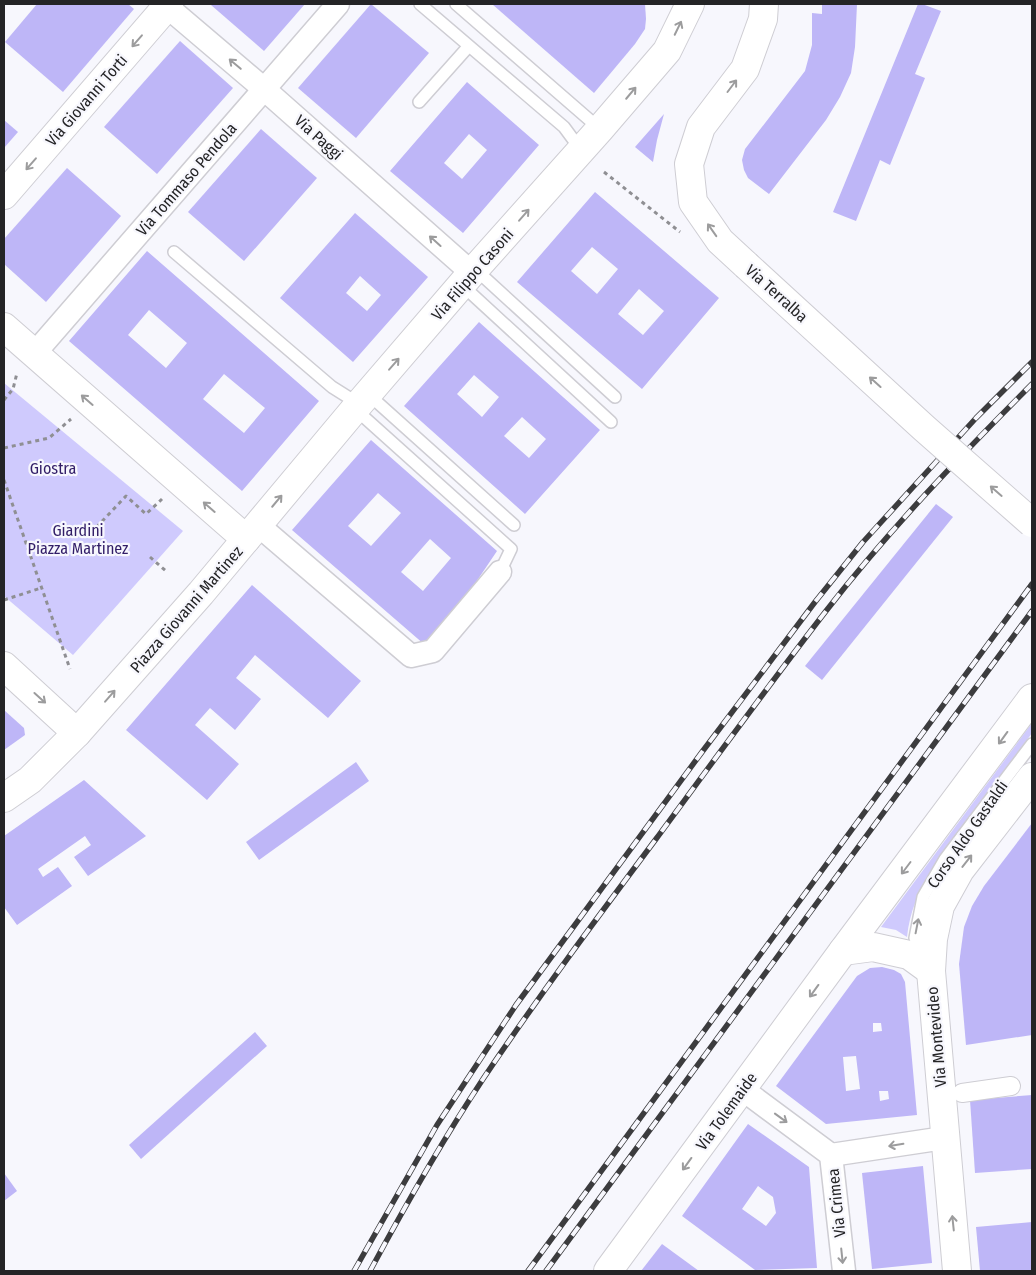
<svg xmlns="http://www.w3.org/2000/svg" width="1036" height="1275" font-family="'Fira Sans Condensed',sans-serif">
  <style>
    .green { fill: #cfcafd }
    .building { fill: #beb6f7; fill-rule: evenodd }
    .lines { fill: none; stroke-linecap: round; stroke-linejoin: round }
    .service-casing { stroke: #cecdd3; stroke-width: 14 }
    .pedestrian-casing { stroke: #cecdd3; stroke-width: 20 }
    .minor-casing { stroke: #cecdd3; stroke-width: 25 }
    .tertiary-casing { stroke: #cecdd3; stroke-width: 30 }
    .primary-casing { stroke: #cecdd3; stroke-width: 30 }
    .path { stroke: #8f8f93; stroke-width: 3; stroke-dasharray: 4 4; stroke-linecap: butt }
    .service { stroke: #fff; stroke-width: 11 }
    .pedestrian { stroke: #fff; stroke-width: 18 }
    .minor { stroke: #fff; stroke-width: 22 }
    .tertiary { stroke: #fff; stroke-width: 28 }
    .primary { stroke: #fff; stroke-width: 28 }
    .rail-casing { stroke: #3c3c3e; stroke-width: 5.5 }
    .rail { stroke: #f7f7fd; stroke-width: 4; stroke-dasharray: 11; stroke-linecap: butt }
    .tertiary-bridge-casing { stroke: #cecdd3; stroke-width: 30; stroke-linecap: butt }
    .tertiary-bridge { stroke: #fff; stroke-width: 28 }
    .oneway { stroke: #9c9c9d }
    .labels { text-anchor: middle; stroke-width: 4.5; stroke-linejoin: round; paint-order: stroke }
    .street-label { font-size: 16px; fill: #242426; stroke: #f7f7fd }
    .park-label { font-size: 16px; fill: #311d67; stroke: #f7f7fd }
  </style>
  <rect width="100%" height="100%" fill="#f7f7fd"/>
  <g class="green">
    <path d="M4,383L183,531L73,655L4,596Z"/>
    <path d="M1032,723V733C1012,761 991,789 971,816C942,856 913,886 907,937L896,930L881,927Z"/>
  </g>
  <g class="building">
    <path d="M37,4H128L134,9L63,92L5,42Z"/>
    <path d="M213,4H305L264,51L211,5Z"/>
    <path d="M371,4L429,53L356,138L298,88Z"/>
    <path d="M492,4H645L646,19L645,29L635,44L594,93Z"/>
    <path d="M822,4H857L855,47L851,73L840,97L826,120L769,194L748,178L744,170L742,160L745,149L805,71L812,45V13L822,14Z"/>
    <path d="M918,4H922L941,11L915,74L925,78L890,165L880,160L856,221L833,212Z"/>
    <path d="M180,41L233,88L157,174L104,127Z"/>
    <path d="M467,82L539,145L463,233L390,171ZM469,134L487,150L462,179L444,163Z"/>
    <path d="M664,114L657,140L653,162L635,147Z"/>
    <path d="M4,120L18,132L4,148Z"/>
    <path d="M261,129L317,178L244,261L188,212Z"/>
    <path d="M67,168L121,216L46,302L4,264V239Z"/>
    <path d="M595,192L719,298L642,389L517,282ZM592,247L618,269L597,294L571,271ZM639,289L664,311L643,335L618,314Z"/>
    <path d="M355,213L428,277L353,362L280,298ZM360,276L381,295L367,311L346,293Z"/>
    <path d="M147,251L319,401L242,491L69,341ZM149,310L187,343L166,368L128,335ZM224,374L265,408L244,433L203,399Z"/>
    <path d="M479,322L600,430L525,514L404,406ZM474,375L499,397L482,417L457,394ZM522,417L546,439L529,458L504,436Z"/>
    <path d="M371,440L497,551L468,594L425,645L292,530ZM378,493L401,513L371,546L348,526ZM430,539L451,558L423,591L401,572Z"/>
    <path d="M936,504L953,517L822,680L805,666Z"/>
    <path d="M252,585L361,681L328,718L255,655L236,678L261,699L235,730L210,708L195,725L239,764L207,800L126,730Z"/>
    <path d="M4,710L24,728L25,735L4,750Z"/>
    <path d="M356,762L369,781L259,860L246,842Z"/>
    <path d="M84,780L146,836L88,876L74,857L91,845L85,836L38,869L43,877L58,867L72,886L17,925L4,907V836Z"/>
    <path d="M1032,823V1035L966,1045L959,964L964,927L972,906L984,886Z"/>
    <path d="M882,967L894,970L901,974L905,982L917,1115L826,1124L776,1086L857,976L870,968ZM873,1023H881L882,1031L873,1032ZM856,1056L860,1089L846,1091L843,1057ZM879,1091H888L889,1099L880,1101Z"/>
    <path d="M255,1032L267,1046L141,1159L129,1145Z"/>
    <path d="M1032,1095V1169L975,1173L970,1100Z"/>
    <path d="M748,1124L809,1167L817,1268L755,1270L682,1216ZM758,1186L773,1197L776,1213L766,1226L742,1209Z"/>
    <path d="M923,1166L932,1263L872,1269L862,1173Z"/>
    <path d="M4,1173L17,1191L4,1201Z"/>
    <path d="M1032,1222V1271H980L976,1227Z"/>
    <path d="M662,1244L699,1271H641Z"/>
  </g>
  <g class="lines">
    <g class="service-casing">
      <g id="service">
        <path d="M420,4L564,127L581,150"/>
        <path d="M456,4L600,129"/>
        <path d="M419,102L468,47"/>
        <path d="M174,252L332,387L359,404"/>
        <path d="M475,269L615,397"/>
        <path d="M462,285L611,422"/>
        <path d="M368,394L514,525"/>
        <path d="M355,409L511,549L500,572"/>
        <path d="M925,958L915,938L923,897L945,859L1032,744"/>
      </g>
    </g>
    <g class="pedestrian-casing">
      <path id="pedestrian" d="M962,1093L1011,1086"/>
    </g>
    <g class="minor-casing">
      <g id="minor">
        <path d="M164,4L264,89L472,273"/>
        <path d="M34,354L338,4"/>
        <path d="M258,525L411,656L433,651L500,572"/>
        <path d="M742,1089L831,1155L844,1271"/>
        <path d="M831,1155L944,1138"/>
      </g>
    </g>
    <g class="tertiary-casing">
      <g id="tertiary">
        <path d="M4,195L169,4"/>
        <path d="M746,265L720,241L693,202L689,164L701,127L745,69L763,19L764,4"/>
        <path d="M4,327L246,539"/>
        <path d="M4,666L77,733"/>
        <path d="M4,798L30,780L77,733L201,593L359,404L475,269L600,129L667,51L690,4"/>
      </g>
    </g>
    <g class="primary-casing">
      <g id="primary">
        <path d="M843,951L873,947L909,955L931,971"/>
        <path d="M608,1271L843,951L1032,698"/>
        <path d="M957,1271L931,971L933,939L940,906L960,870L1032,777"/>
      </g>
    </g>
    <g class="path">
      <path d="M604,172L680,232"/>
      <path d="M4,400L13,389L17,373"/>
      <path d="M4,448L49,438L71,419"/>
      <path d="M4,480L70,669"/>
      <path d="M91,533L126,496L146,514L162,499"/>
      <path d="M150,557L167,572"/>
      <path d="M4,600L41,588"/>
    </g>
    <use href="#service" class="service"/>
    <use href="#pedestrian" class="pedestrian"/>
    <use href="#minor" class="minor"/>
    <use href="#tertiary" class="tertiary"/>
    <use href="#primary" class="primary"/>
    <g class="rail-casing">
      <g id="rail">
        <path d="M354,1271L437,1125L516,1005L702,752L815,602L863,542L976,418L1032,362"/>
        <path d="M370,1271C405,1206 442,1141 483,1079C538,997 597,918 656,839C712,763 768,686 826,611C889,530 960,456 1032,384"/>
        <path d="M528,1271L1032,584"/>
        <path d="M546,1271L1032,611"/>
      </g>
    </g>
    <use href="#rail" class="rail"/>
    <g class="tertiary-bridge-casing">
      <path id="tertiary-bridge" d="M746,265L924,428L1032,523"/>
    </g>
    <use href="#tertiary-bridge" class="tertiary-bridge"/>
  </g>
  <defs><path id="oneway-shaft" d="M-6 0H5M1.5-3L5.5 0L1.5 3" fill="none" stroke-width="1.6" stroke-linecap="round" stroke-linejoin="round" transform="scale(1.25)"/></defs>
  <g class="oneway">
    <use href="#oneway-shaft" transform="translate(678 28) rotate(-64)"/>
    <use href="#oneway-shaft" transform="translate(137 41) rotate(131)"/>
    <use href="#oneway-shaft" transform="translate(235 64) rotate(-140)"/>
    <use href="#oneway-shaft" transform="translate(732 86) rotate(-53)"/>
    <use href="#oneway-shaft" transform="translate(631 93) rotate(-50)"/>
    <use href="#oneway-shaft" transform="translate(31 164) rotate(131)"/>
    <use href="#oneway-shaft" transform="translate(524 215) rotate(-49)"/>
    <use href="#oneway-shaft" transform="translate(712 230) rotate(-125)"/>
    <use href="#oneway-shaft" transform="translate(435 241) rotate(-138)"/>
    <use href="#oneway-shaft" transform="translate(394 364) rotate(-49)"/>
    <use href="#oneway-shaft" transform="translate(875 382) rotate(-138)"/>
    <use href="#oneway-shaft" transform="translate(87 400) rotate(-139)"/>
    <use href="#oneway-shaft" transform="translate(996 491) rotate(-139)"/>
    <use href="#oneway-shaft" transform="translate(277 501) rotate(-50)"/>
    <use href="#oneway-shaft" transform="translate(209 507) rotate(-139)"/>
    <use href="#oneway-shaft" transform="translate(110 696) rotate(-49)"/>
    <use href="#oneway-shaft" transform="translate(40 698) rotate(42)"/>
    <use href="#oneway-shaft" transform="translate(1003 738) rotate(126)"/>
    <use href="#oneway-shaft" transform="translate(967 861) rotate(-52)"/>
    <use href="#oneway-shaft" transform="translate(906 868) rotate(127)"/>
    <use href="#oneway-shaft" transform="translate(917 926) rotate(-79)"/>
    <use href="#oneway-shaft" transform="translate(814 991) rotate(126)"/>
    <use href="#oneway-shaft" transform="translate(781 1118) rotate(36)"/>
    <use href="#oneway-shaft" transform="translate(896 1145) rotate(171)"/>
    <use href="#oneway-shaft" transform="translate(687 1164) rotate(126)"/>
    <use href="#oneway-shaft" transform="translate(953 1223) rotate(-96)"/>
    <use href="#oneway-shaft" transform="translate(842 1256) rotate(84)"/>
  </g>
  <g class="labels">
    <g class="street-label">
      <text transform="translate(86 100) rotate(-49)" y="6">Via Giovanni Torti</text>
      <text transform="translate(319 137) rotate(42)" y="6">Via Paggi</text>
      <text transform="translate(186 179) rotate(-49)" y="6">Via Tommaso Pendola</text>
      <text transform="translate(472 274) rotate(-49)" y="6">Via Filippo Casoni</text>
      <text transform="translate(777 293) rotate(42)" y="6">Via Terralba</text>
      <text transform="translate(186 609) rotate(-49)" y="6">Piazza Giovanni Martinez</text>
      <text transform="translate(967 834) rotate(-55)" y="6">Corso Aldo Gastaldi</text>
      <text transform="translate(936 1037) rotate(-95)" y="6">Via Montevideo</text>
      <text transform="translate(726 1111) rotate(-54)" y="6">Via Tolemaide</text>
      <text transform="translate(836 1203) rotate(-96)" y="6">Via Crimea</text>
    </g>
    <g class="park-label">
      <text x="53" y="474">Giostra</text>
      <text x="78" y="536">Giardini<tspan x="78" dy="18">Piazza Martinez</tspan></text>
    </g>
  </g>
  <rect width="1036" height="1275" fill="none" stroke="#242426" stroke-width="10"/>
</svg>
